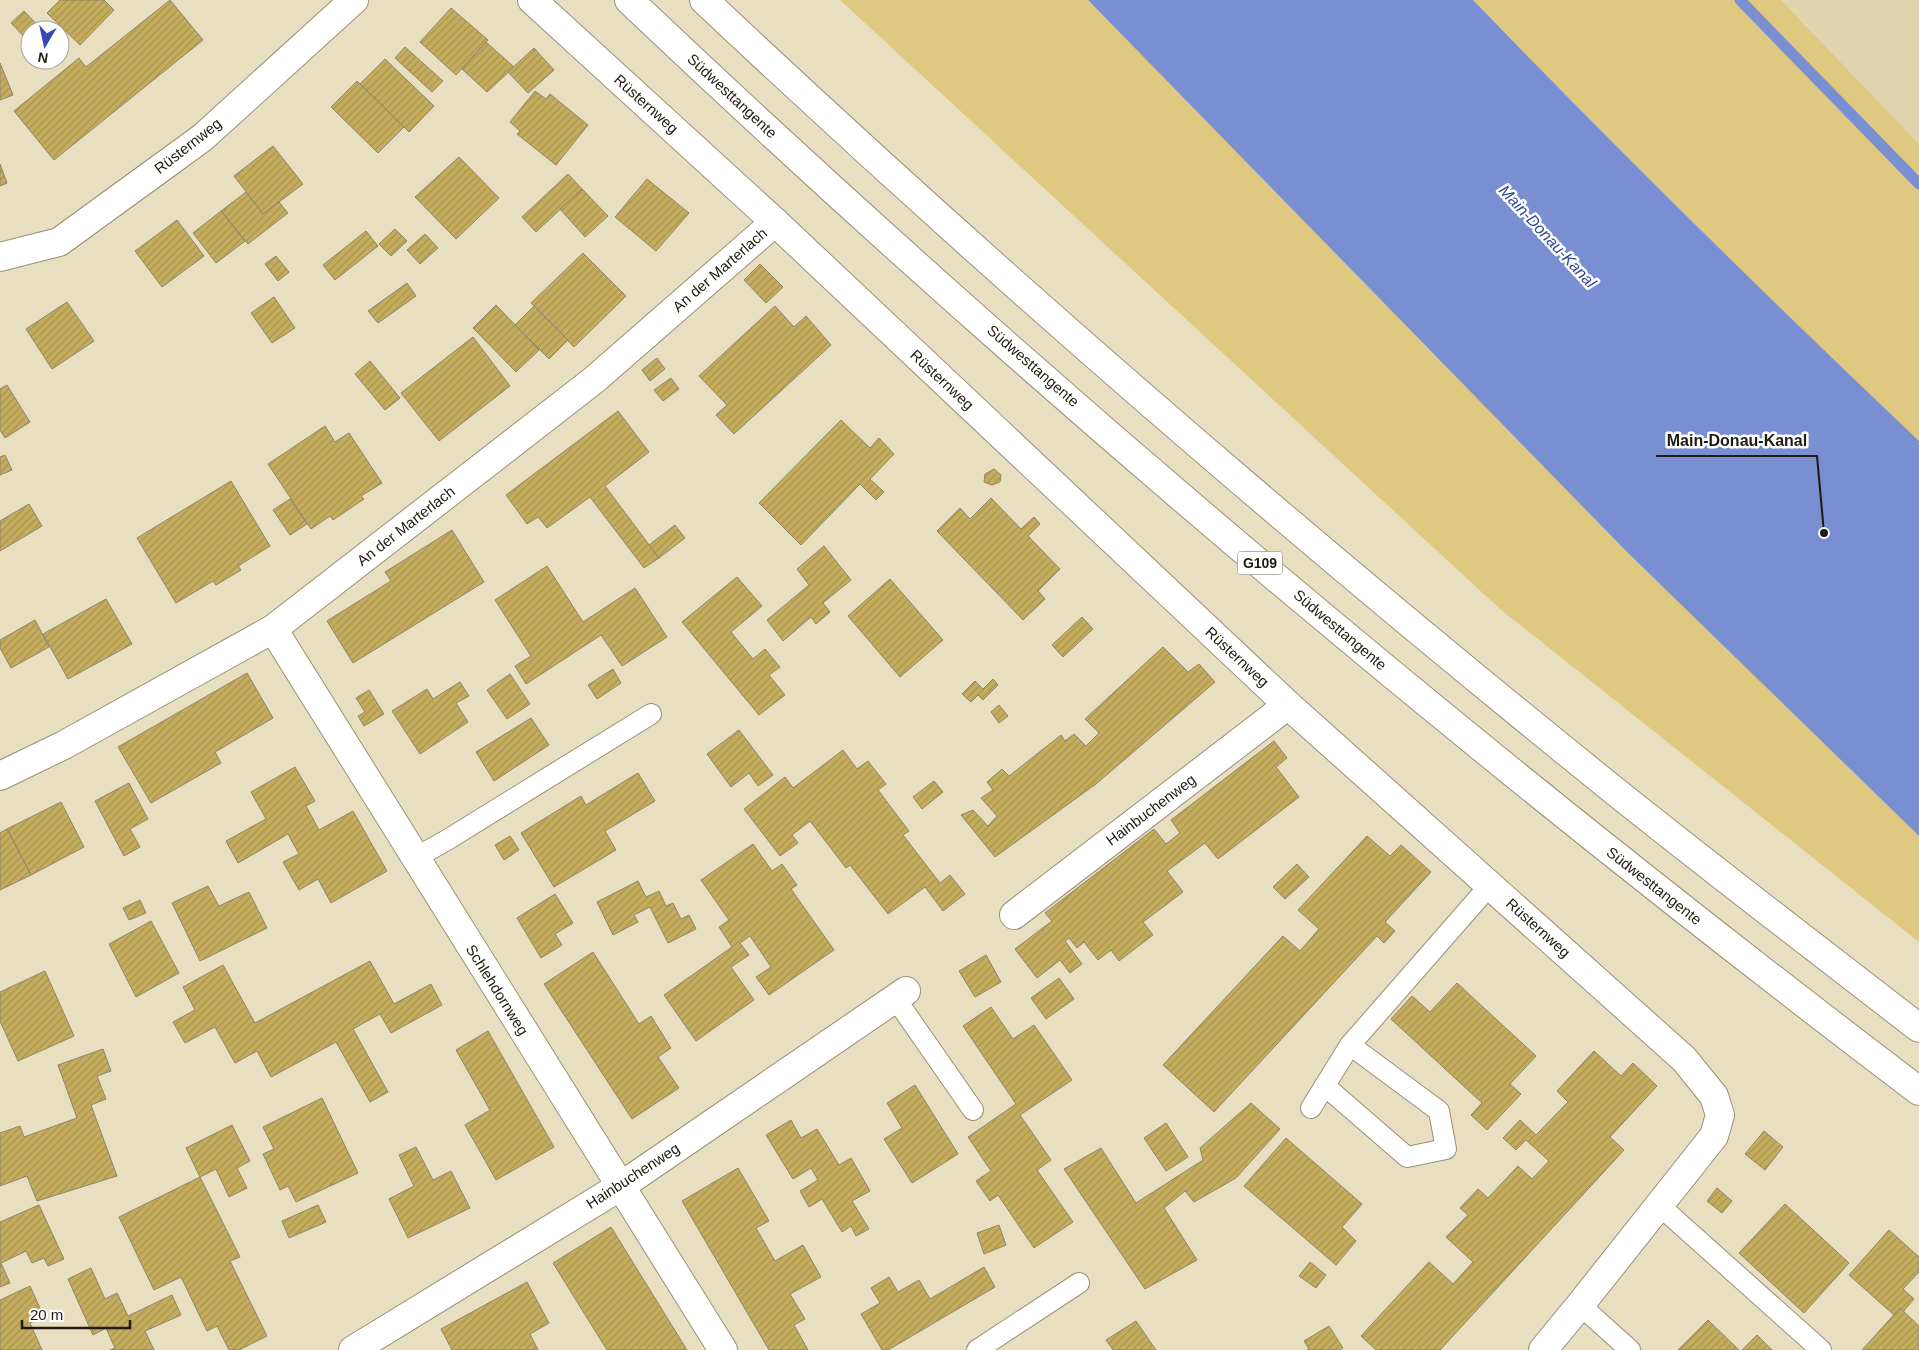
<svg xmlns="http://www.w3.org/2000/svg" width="1919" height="1350" font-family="Arial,sans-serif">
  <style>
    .built { fill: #dfd4ae }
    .grass { fill: #dfc980 }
    .water { fill: #7a8fd2 }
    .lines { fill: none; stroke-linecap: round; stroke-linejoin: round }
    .stream { stroke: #7a8fd2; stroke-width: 11 }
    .building { fill: url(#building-hatch); stroke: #8d8569 }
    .service-casing { stroke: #999074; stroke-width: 22 }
    .minor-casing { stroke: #999074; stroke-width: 30 }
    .trunk-casing { stroke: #999074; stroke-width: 30 }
    .service { stroke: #fff; stroke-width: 20 }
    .minor { stroke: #fff; stroke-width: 28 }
    .trunk { stroke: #fff; stroke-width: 28 }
    .labels { text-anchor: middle; stroke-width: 5; stroke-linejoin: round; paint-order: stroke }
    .shield { fill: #fff; stroke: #625f58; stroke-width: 1 }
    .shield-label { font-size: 14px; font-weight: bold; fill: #1e1b10 }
    .street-label { font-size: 15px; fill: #1e1b10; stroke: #fff }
    .water-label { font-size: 16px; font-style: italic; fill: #344797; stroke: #fff }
    .leader { fill: none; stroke: #1e1b10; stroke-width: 2 }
    .callout-dot { fill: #1e1b10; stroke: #fff; stroke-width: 2 }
    .callout-label { font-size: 16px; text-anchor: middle; font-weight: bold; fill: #1e1b10; stroke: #fff; stroke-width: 5; stroke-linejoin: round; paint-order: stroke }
  </style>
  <defs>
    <pattern id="building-hatch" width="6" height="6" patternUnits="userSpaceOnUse" patternTransform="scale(1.25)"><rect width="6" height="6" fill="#c5ad5e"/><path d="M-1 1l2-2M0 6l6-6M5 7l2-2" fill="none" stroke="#a99451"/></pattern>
  </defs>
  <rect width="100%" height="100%" fill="#e8dfc1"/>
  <path class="built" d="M1781,0H1919V144Z"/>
  <g class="grass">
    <path d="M840,0H1088L1627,552L1919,836V942L1500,609Z"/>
    <path d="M1473,0H1781L1919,144V441C1766,298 1618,150 1473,0Z"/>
  </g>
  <path class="water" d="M1088,0H1473C1618,150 1767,297 1919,441V836L1627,552Z"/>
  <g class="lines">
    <path class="stream" d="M1740,0L1919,184"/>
  </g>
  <g class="building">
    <path d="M60,0H104L114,10L80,45L47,13Z"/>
    <path d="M170,0L203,40L54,160L14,111L79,58L86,67Z"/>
    <path d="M451,8L488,40L456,75L420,42Z"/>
    <path d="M24,11L42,30H30V43L11,23Z"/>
    <path d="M486,42L514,67L487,92L462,69Z"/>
    <path d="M405,47L443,81L432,92L395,58Z"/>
    <path d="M534,48L554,70L528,93L508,72Z"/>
    <path d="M385,59L434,106L409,132L360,84Z"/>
    <path d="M0,63L13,95L0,100Z"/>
    <path d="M357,81L404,127L378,153L331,107Z"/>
    <path d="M535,91L546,99L550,94L588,125L556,165L517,134L520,131L510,122Z"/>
    <path d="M273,146L303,184L263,214L234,176Z"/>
    <path d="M459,157L499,198L456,239L415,197Z"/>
    <path d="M0,164L7,183L0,186Z"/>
    <path d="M568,174L582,189L536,232L522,217Z"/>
    <path d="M647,179L689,213L656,251L615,217Z"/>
    <path d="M582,189L608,216L585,237L560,209Z"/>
    <path d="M246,192L263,214L279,202L288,213L248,244L221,211Z"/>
    <path d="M221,211L245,241L216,263L193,233Z"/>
    <path d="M177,220L204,256L162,287L135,251Z"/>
    <path d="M395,229L407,241L391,256L379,244Z"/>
    <path d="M366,231L378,246L335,280L323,265Z"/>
    <path d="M425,234L438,248L420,264L407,250Z"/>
    <path d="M583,253L626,296L574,347L531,303Z"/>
    <path d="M276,256L289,272L278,281L265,264Z"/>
    <path d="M760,264L783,287L766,303L744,280Z"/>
    <path d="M407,283L416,296L378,323L368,311Z"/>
    <path d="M274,297L295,328L272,343L251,313Z"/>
    <path d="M67,302L94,341L52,369L26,329Z"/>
    <path d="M496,305L539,350L516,372L473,328Z"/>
    <path d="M534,306L568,340L549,359L515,325Z"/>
    <path d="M775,306L794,327L806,316L831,345L734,434L716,415L727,405L699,376Z"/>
    <path d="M473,337L510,386L439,441L401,393Z"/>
    <path d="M657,358L665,369L650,381L642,370Z"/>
    <path d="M370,361L400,398L385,410L355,374Z"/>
    <path d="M671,378L679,389L663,401L654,390Z"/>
    <path d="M7,385L30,422L5,438L0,430V389Z"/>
    <path d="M618,411L649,452L605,486L659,558L644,568L590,497L547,528L538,517L527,524L506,495Z"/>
    <path d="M841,420L870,448L879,438L894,454L870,479L884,492L876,500L860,484L801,545L759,503Z"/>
    <path d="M325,426L335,442L349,433L382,483L361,496L364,499L333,520L330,516L311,529L268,464Z"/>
    <path d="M5,455L12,470L0,475V457Z"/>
    <path d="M994,469L1001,475L1000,482L992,485L984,482L985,474Z"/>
    <path d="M231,481L270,546L238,566L241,570L216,585L213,581L176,603L137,538Z"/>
    <path d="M991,498L1021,529L1034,517L1040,524L1028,536L1060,569L1038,591L1045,599L1023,620L937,531L960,508L970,519Z"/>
    <path d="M290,499L307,524L290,535L273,510Z"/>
    <path d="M29,504L42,526L0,551V521Z"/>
    <path d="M675,525L685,538L659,558L649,545Z"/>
    <path d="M452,530L484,582L353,663L327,621L391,581L385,572Z"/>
    <path d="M824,546L851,580L823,603L830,612L816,624L811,617L783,641L767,620L809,585L797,569Z"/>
    <path d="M547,566L583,622L635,588L667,637L622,666L601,635L526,684L515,666L531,656L495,600Z"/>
    <path d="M737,577L762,606L731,632L753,659L765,649L780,667L769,675L785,695L759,715L682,622Z"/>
    <path d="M890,579L943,640L900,677L848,616Z"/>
    <path d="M106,599L132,644L68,679L43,634Z"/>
    <path d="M1082,617L1093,629L1063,657L1052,645Z"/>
    <path d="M35,620L49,647L11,668L0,648V640Z"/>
    <path d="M1163,647L1188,672L1199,664L1215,682L1096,784L995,857L961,815L973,810L988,826L997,816L981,798L993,790L987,782L1002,769L1009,776L1061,735L1065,741L1074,734L1086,746L1099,733L1085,719Z"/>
    <path d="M613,669L621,683L597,699L588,685Z"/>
    <path d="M247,673L273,718L215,752L221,763L151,803L118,747Z"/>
    <path d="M510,674L530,704L507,719L487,690Z"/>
    <path d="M993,679L998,685L983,700L978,695L971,702L962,694L975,681L983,689Z"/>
    <path d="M460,682L469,696L456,703L468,722L420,754L392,711L427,689L433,699Z"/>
    <path d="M369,690L384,714L364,726L358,716L365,712L356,698Z"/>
    <path d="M999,705L1008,716L999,723L991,712Z"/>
    <path d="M531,718L549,745L494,781L476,752Z"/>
    <path d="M739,730L773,775L758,786L749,773L731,787L707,754Z"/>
    <path d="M1274,741L1287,758L1276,767L1299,797L1218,859L1205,843L1167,871L1183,892L1143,922L1153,935L1119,961L1111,950L1098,960L1084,942L1077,948L1069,938L1065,941L1082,964L1070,973L1060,960L1037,978L1015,949L1052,921L1045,913L1154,829L1166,844L1180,833L1171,820Z"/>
    <path d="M843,750L857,769L868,761L886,784L878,790L909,831L903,835L940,883L950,875L965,894L943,911L925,887L888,914L850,865L846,868L810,821L792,835L798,843L780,856L744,809L785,777L793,788Z"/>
    <path d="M295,767L315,801L306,806L319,830L353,811L387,871L331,903L318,879L299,890L283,862L299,854L288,834L238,863L226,841L266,819L251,792Z"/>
    <path d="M638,773L655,801L605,831L616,850L554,887L521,833L581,796L586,805Z"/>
    <path d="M934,781L943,792L922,809L913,797Z"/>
    <path d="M129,783L148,819L130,829L140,847L124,856L95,801Z"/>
    <path d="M61,802L84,847L31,875L7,829Z"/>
    <path d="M7,829L31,875L0,890V833Z"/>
    <path d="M510,836L519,850L504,860L495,845Z"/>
    <path d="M1367,836L1390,856L1401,845L1431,872L1385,922L1395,931L1384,943L1377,936L1214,1112L1163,1065L1283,936L1300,951L1319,929L1298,910Z"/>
    <path d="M753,844L772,871L782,864L797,885L791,889L834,950L769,995L756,977L771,967L750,936L740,943L749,955L731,967L754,1000L696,1041L664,995L732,947L719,927L729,920L701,880Z"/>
    <path d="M1297,864L1309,877L1285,899L1273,887Z"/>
    <path d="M638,881L646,897L659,891L666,906L673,903L681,919L689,915L696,929L668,943L650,907L634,915L638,922L613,935L597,902Z"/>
    <path d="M208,886L219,906L249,892L267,928L200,961L172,903Z"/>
    <path d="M555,894L573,923L555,934L562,945L541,958L517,918Z"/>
    <path d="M140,900L146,913L129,920L123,908Z"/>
    <path d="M151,921L179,973L136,997L109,944Z"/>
    <path d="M593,952L639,1024L651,1016L671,1048L658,1057L679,1088L632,1119L544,984Z"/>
    <path d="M986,955L1001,982L975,997L959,971Z"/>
    <path d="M370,961L394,1004L431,984L442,1005L391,1033L380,1014L353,1029L388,1092L370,1102L336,1042L271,1077L257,1051L235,1063L215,1027L185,1043L173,1022L195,1010L183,987L223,965L255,1023Z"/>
    <path d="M45,971L74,1036L18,1061L0,1021V992Z"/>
    <path d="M1059,978L1074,999L1046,1019L1031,998Z"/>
    <path d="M1457,983L1536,1056L1510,1084L1521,1094L1487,1130L1471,1115L1482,1103L1391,1019L1412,996L1430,1012Z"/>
    <path d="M991,1007L1013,1039L1034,1025L1072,1080L1020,1115L1051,1160L1037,1170L1073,1222L1034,1248L998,1195L990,1201L976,1181L991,1171L968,1137L1016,1104L963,1026Z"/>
    <path d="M488,1031L554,1147L496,1180L465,1125L490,1110L456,1050Z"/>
    <path d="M103,1049L111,1071L97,1076L106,1099L91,1105L117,1176L37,1201L27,1176L0,1186V1133L20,1126L24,1137L77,1118L58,1065Z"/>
    <path d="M1594,1051L1621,1076L1633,1063L1657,1086L1610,1137L1624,1150L1440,1350H1376L1361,1336L1429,1262L1453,1284L1473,1262L1446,1237L1468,1215L1460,1208L1478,1189L1488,1198L1518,1166L1532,1179L1549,1161L1526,1140L1516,1150L1503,1138L1520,1120L1536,1135L1568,1102L1557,1091Z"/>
    <path d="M915,1085L958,1154L912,1183L884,1139L902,1128L887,1103Z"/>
    <path d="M322,1098L358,1173L296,1202L288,1186L280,1190L263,1154L274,1149L263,1127Z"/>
    <path d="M1251,1103L1280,1129L1236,1178L1194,1202L1185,1191L1164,1208L1197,1260L1145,1289L1064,1169L1101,1148L1136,1203L1203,1160L1200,1148Z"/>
    <path d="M791,1120L801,1138L817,1129L839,1165L851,1158L870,1191L852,1201L869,1229L856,1236L851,1226L842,1232L822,1199L809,1207L800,1191L818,1180L811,1168L793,1179L766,1135Z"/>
    <path d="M1166,1123L1188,1157L1166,1171L1144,1138Z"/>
    <path d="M232,1125L250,1161L237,1168L247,1188L229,1197L216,1169L200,1177L186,1148Z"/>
    <path d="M1764,1131L1783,1147L1765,1170L1745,1154Z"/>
    <path d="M1286,1138L1362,1204L1342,1227L1356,1241L1336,1265L1244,1186Z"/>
    <path d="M416,1147L433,1180L451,1171L470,1208L408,1238L389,1199L414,1186L399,1155Z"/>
    <path d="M738,1168L769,1221L756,1228L775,1261L803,1245L821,1277L790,1294L805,1319L794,1325L808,1350H769L682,1201Z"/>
    <path d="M200,1177L240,1257L230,1261L267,1336L239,1350H229L217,1326L207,1331L181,1277L154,1290L119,1217Z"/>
    <path d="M1717,1188L1732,1201L1722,1213L1707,1201Z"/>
    <path d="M1785,1204L1849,1263L1804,1313L1739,1253Z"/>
    <path d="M39,1205L64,1259L48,1266L44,1258L32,1263L26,1251L1,1263L10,1283L0,1287V1222Z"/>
    <path d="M318,1205L326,1222L289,1238L282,1221Z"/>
    <path d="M999,1225L1006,1245L984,1254L977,1233Z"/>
    <path d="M611,1227L687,1350H607L553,1263Z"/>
    <path d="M1889,1230L1919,1257V1272L1903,1289L1914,1299L1903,1312L1900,1308L1894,1315L1849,1275Z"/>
    <path d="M1310,1262L1326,1275L1316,1288L1299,1276Z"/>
    <path d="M984,1267L995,1287L888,1350H882L861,1314L880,1303L871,1288L889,1277L898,1292L919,1280L930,1299Z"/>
    <path d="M91,1268L105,1299L117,1293L128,1316L172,1295L181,1315L145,1331L154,1350H110L115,1348L106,1328L93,1335L68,1279Z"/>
    <path d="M527,1282L549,1323L530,1334L538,1350H452L441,1329Z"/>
    <path d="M30,1286L44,1317L30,1323L42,1350H0V1300Z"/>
    <path d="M1900,1308L1919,1326V1350H1862Z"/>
    <path d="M1708,1320L1739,1350H1678Z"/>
    <path d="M1136,1321L1156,1350H1113L1106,1340Z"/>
    <path d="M1329,1326L1343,1348L1340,1350H1307L1309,1349L1304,1341Z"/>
    <path d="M1757,1335L1772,1350H1742Z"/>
  </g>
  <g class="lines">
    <g class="service-casing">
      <g id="service">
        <path d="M415,858L447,840L651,714"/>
        <path d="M895,998L973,1110"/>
        <path d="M1325,1086L1407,1157L1446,1149L1439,1111L1350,1045"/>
        <path d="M1311,1108L1350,1045L1490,885"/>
        <path d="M1660,1206L1821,1350"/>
        <path d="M1580,1305L1630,1350"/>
        <path d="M977,1350L1079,1283"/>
      </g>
    </g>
    <g class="minor-casing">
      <g id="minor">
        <path d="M532,0L775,222L1288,705L1684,1059L1714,1096L1720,1115L1714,1136L1580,1305L1543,1350"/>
        <path d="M0,257L59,242L202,138L354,0"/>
        <path d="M273,629L723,1350"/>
        <path d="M0,776L64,745L273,629L594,380L775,222"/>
        <path d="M1014,915L1288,705"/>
        <path d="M353,1350L621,1186L906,991"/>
      </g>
    </g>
    <g class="trunk-casing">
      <g id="trunk">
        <path d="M629,0C1037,387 1471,751 1919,1091"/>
        <path d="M704,0C997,276 1303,540 1616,792C1716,872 1818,950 1919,1028"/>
      </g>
    </g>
    <use href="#service" class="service"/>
    <use href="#minor" class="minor"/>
    <use href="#trunk" class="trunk"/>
  </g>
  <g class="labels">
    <rect class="shield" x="1237.5" y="551.5" width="45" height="23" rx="4"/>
    <g class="shield-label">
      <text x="1260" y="568">G109</text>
    </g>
    <g class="street-label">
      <text transform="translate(732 96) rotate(43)" y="5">Südwesttangente</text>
      <text transform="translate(646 104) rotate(42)" y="5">Rüsternweg</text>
      <text transform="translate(188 146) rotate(-38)" y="5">Rüsternweg</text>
      <text transform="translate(720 270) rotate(-41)" y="5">An der Marterlach</text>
      <text transform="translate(1033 366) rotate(41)" y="5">Südwesttangente</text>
      <text transform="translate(942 380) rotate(43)" y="5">Rüsternweg</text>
      <text transform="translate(406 526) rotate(-38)" y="5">An der Marterlach</text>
      <text transform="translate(1340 630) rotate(40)" y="5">Südwesttangente</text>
      <text transform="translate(1237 657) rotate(43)" y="5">Rüsternweg</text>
      <text transform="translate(1151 810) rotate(-37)" y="5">Hainbuchenweg</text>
      <text transform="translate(1654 886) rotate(38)" y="5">Südwesttangente</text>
      <text transform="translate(1538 928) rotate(42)" y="5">Rüsternweg</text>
      <text transform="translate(497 990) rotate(58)" y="5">Schlehdornweg</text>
      <text transform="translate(633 1176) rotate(-33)" y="5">Hainbuchenweg</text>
    </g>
    <g class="water-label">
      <text transform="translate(1548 236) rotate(47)" y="6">Main-Donau-Kanal</text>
    </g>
  </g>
  <path class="leader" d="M1824 533L1817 456H1656"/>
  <circle class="callout-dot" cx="1824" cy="533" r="5"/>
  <g class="callout-label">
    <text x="1737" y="446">Main-Donau-Kanal</text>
  </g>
  <g transform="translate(45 45) rotate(189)"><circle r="24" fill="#ffffff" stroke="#a5a49f"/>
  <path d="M0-4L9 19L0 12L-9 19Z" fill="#3448ba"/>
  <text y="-8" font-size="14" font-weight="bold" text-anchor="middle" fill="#1e1b10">N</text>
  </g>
  <path d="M22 1320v8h108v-8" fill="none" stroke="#1e1b10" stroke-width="2.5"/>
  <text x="30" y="1320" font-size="15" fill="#1e1b10" stroke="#ffffff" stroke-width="4" paint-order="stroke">20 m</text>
</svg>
